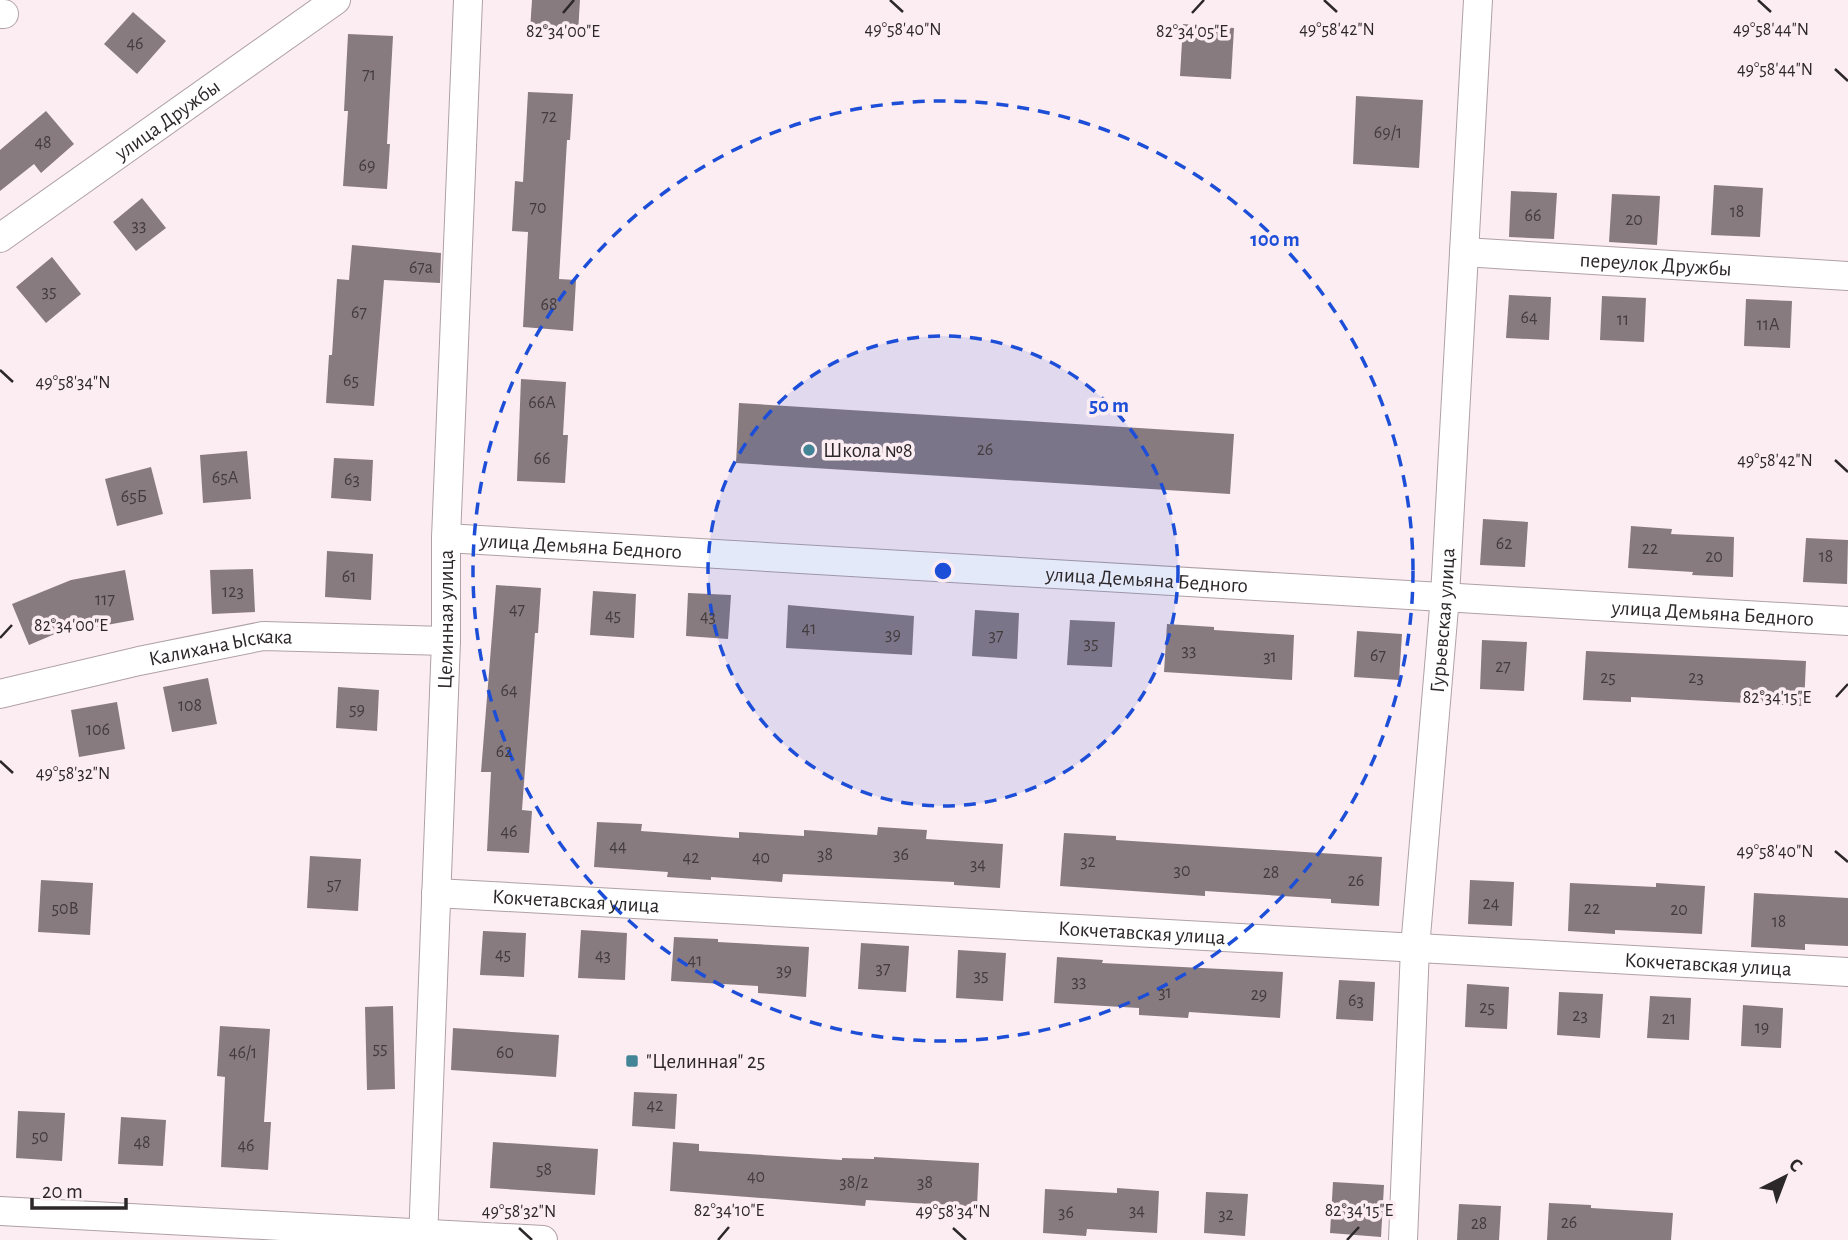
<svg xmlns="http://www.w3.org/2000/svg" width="1848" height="1240" font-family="'Alegreya Sans',sans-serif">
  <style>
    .building { fill: #887b80 }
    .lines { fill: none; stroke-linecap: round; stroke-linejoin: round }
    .street-casing { stroke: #afa1a6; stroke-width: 30 }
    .street { stroke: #fff; stroke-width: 28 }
    .ticks { fill: none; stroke: #2c2729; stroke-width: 2.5 }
    .ring { fill: none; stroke: #1d4ed8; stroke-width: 3.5; stroke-dasharray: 12 9 }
    .poi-dot { fill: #438597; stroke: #fcedf2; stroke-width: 2.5 }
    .labels { text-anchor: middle; stroke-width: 7; stroke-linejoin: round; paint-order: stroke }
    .number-label { font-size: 18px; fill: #433c3f }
    .street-label { font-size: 21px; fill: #2c2729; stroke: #fcedf2 }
    .poi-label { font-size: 21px; fill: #2c2729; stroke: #fcedf2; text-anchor: start }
    .ticks-label { font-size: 18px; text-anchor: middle; fill: #2c2729; stroke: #fcedf2; stroke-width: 7; stroke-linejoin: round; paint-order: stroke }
    .centre { fill: #1d4ed8; stroke: #fcedf2; stroke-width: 3.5 }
    .ring-label { font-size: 21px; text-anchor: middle; font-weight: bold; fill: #1d4ed8; stroke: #fcedf2; stroke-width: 7; stroke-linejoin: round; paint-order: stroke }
  </style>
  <rect width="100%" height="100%" fill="#fcedf2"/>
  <g class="building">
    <path d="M532,0H580L578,33L530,30Z"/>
    <path d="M133,12L166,41L137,74L104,44Z"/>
    <path d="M1183,24L1234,28L1231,79L1180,76Z"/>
    <path d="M348,34L393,36L387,144H390L387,189L343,186L348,111H344Z"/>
    <path d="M528,92L573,94L570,140H567L559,279L576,280L573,331L523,327L528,232L512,231L515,181L523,182Z"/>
    <path d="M1356,96L1423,100L1419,168L1353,164Z"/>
    <path d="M46,111L74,144L41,173L34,164L0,191V150Z"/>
    <path d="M1714,185L1763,188L1760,237L1711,235Z"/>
    <path d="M1511,191L1557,193L1554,239L1509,237Z"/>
    <path d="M1612,194L1660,196L1657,245L1609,242Z"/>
    <path d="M142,198L166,228L136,251L113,222Z"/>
    <path d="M352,245L441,253L440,283L384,280L374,406L326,403L329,355H332L337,279L349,280Z"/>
    <path d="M52,257L81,294L46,323L16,287Z"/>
    <path d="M1509,295L1551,297L1549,340L1506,338Z"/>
    <path d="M1602,296L1646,298L1644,342L1600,340Z"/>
    <path d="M1746,299L1792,301L1790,348L1744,346Z"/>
    <path d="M521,379L566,382L563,435H568L565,483L517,481Z"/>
    <path d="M739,403L1234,434L1230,494L736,463Z"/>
    <path d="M247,451L251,499L203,503L200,455Z"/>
    <path d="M334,458L373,460L371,501L331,498Z"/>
    <path d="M151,467L163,514L117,526L105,479Z"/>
    <path d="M1483,519L1528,522L1525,567L1480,565Z"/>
    <path d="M1631,526L1672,529L1671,534L1734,537L1733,577L1692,575L1693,572L1628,568Z"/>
    <path d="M1806,538L1848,540L1847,584L1803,582Z"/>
    <path d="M327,551L373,554L371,600L325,597Z"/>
    <path d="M253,569L255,612L212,614L210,570Z"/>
    <path d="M125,570L134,620L85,629L83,622L29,645L12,604L71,580Z"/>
    <path d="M496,585L541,588L538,633H535L522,810L532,811L529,853L487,851L491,772H481Z"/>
    <path d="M593,591L636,594L634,638L590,635Z"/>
    <path d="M688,593L731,595L728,639L686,636Z"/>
    <path d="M788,605L914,616L912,655L786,648Z"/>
    <path d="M975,610L1019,613L1017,659L972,656Z"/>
    <path d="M1070,620L1115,622L1112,667L1067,665Z"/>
    <path d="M1167,624L1214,627V630L1294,635L1292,680L1164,672Z"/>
    <path d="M1357,631L1402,634L1399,680L1354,677Z"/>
    <path d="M1482,640L1527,642L1524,691L1480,689Z"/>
    <path d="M1586,651L1806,661L1804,706L1631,697V702L1583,700Z"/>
    <path d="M208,678L217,724L172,732L163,687Z"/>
    <path d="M338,687L379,690L377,731L336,728Z"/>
    <path d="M117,702L125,749L79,757L71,710Z"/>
    <path d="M597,822L642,824L641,831L739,838V832L804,836V830L877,835L878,827L927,830L926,839L1003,844L1000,888L954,885V882L783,874L782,882L711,877V880L667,877L668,872L594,867Z"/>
    <path d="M1064,833L1116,836V840L1382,857L1379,906L1331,903V899L1205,891V896L1060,886Z"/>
    <path d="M310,856L361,859L358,911L307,908Z"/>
    <path d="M41,880L93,883L90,935L38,932Z"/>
    <path d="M1470,880L1514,882L1512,926L1468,924Z"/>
    <path d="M1570,883L1656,887V883L1705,886L1702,934L1615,930V934L1568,931Z"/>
    <path d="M1754,893L1848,898V946L1805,944V950L1751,947Z"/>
    <path d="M581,930L627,933L625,980L578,978Z"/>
    <path d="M483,931L526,933L524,977L480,975Z"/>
    <path d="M674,937L718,939V942L809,947L806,997L758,993V986L671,981Z"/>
    <path d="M861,943L909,946L906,992L858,989Z"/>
    <path d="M958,950L1006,953L1003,1001L956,998Z"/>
    <path d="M1057,957L1103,960L1102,963L1283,972L1280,1018L1189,1012L1188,1018L1139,1015V1008L1054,1003Z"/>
    <path d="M1339,980L1375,982L1373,1021L1336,1019Z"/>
    <path d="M1467,984L1509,987L1507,1029L1465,1027Z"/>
    <path d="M1559,992L1603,994L1600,1038L1557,1035Z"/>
    <path d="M1650,996L1691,998L1689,1040L1647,1038Z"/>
    <path d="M1743,1005L1783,1008L1781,1048L1741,1046Z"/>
    <path d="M393,1006L395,1089L367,1090L365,1007Z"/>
    <path d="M220,1026L270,1029L264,1122H271L268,1170L221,1167L225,1077L217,1076Z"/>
    <path d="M453,1028L559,1035L556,1077L451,1070Z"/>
    <path d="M634,1092L677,1094L675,1129L632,1126Z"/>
    <path d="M18,1111L65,1113L62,1161L16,1158Z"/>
    <path d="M121,1117L166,1120L163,1166L118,1164Z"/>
    <path d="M493,1142L598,1149L595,1195L490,1188Z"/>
    <path d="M673,1142L699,1144V1151L842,1160V1158L874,1159V1157L979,1163L977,1207L866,1200L865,1206L670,1191Z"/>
    <path d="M1333,1182L1384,1185L1381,1237L1330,1233Z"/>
    <path d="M1117,1188L1159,1191L1157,1233L1087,1229L1086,1236L1043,1233L1045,1189L1117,1193Z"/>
    <path d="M1206,1192L1248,1194L1245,1236L1204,1233Z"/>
    <path d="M1549,1203L1591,1205V1208L1673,1213L1671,1240H1547Z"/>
    <path d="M1459,1204L1501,1206L1499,1240H1457Z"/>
  </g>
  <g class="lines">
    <g class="street-casing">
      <g id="street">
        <path d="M0,14H4"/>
        <path id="s1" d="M0,238L336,0"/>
        <path id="s2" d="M1464,252L1848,276"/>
        <path id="s3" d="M446,538L1848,621"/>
        <path id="s4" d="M0,694L139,661L263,636L446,641"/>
        <path id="s5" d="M436,893L1848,972"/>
        <path d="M0,1211L543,1240"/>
        <path id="s6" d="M423,1240L446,641V538L468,0"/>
        <path id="s7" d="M1403,1240L1415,948L1445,596L1478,0"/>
      </g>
    </g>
    <use href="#street" class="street"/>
  </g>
  <path class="ticks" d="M890,0L903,12M1324,0L1337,12M1758,0L1771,12M563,13L574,0M1192,13L1204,0M1835,69L1848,81M0,370L13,382M1835,460L1848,472M0,638L12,625M1836,697L1848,684M0,761L13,773M1835,851L1848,862M519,1228L532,1240M953,1228L966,1240M718,1240L729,1227M1347,1240L1359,1227"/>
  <circle cx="943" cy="571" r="235" fill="#1d4ed8" fill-opacity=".12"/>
  <g class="ring">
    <circle cx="943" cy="571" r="235"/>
    <circle cx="943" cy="571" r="470"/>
  </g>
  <g class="poi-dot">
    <circle cx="809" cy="450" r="7"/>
    <rect x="625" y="1054" width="14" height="14" rx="3.5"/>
  </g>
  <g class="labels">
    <g class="number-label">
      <text x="135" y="49">46</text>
      <text x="369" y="80">71</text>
      <text x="549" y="122">72</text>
      <text x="1388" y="138">69/1</text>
      <text x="43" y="148">48</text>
      <text x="367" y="171">69</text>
      <text x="538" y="213">70</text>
      <text x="1737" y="217">18</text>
      <text x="1533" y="221">66</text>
      <text x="1634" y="225">20</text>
      <text x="139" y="231">33</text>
      <text x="421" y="273">67а</text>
      <text x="49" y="297">35</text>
      <text x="549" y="310">68</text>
      <text x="359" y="318">67</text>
      <text x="1529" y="323">64</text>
      <text x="1623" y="325">11</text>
      <text x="1768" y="330">11А</text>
      <text x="351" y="386">65</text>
      <text x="542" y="408">66А</text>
      <text x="985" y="455">26</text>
      <text x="542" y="464">66</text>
      <text x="225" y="483">65А</text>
      <text x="352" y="485">63</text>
      <text x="134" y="502">65Б</text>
      <text x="1504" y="549">62</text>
      <text x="1650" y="554">22</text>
      <text x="1714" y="562">20</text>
      <text x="1826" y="562">18</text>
      <text x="349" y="582">61</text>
      <text x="233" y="597">123</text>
      <text x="105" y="605">117</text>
      <text x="517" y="615">47</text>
      <text x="613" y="621">45</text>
      <text x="708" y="622">43</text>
      <text x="809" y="634">41</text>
      <text x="893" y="640">39</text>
      <text x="996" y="641">37</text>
      <text x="1091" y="649">35</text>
      <text x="1189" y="656">33</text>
      <text x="1378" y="661">67</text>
      <text x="1270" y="662">31</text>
      <text x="1503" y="672">27</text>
      <text x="1608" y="683">25</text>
      <text x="1696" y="683">23</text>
      <text x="509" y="696">64</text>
      <text x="190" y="711">108</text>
      <text x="357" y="715">59</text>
      <text x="98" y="735">106</text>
      <text x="504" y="757">62</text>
      <text x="509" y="837">46</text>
      <text x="618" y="852">44</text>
      <text x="825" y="860">38</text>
      <text x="901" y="860">36</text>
      <text x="691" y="863">42</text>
      <text x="761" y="863">40</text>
      <text x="1088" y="867">32</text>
      <text x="978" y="870">34</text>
      <text x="1182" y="876">30</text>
      <text x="1271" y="878">28</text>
      <text x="1356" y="886">26</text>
      <text x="334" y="890">57</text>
      <text x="1491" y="909">24</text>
      <text x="65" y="914">50В</text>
      <text x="1592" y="914">22</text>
      <text x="1679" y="915">20</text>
      <text x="1779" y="927">18</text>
      <text x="503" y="960">45</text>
      <text x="603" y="961">43</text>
      <text x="695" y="966">41</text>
      <text x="883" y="974">37</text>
      <text x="784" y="976">39</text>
      <text x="981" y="981">35</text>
      <text x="1079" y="987">33</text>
      <text x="1165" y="998">31</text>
      <text x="1259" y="1000">29</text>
      <text x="1356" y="1006">63</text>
      <text x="1487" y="1013">25</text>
      <text x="1580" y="1021">23</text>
      <text x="1669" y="1024">21</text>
      <text x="1762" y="1033">19</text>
      <text x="380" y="1054">55</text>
      <text x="243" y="1058">46/1</text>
      <text x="505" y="1058">60</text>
      <text x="655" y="1111">42</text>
      <text x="40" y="1142">50</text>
      <text x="142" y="1148">48</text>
      <text x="246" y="1151">46</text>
      <text x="544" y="1175">58</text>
      <text x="756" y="1182">40</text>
      <text x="854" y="1188">38/2</text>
      <text x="925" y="1188">38</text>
      <text x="1137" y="1216">34</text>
      <text x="1066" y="1218">36</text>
      <text x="1226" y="1220">32</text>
      <text x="1569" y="1228">26</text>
      <text x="1479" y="1229">28</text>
    </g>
    <g class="street-label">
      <text dy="7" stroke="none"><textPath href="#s1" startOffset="205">улица Дружбы</textPath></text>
      <text dy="7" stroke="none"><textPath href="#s2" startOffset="192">переулок Дружбы</textPath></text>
      <text dy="7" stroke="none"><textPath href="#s3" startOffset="135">улица Демьяна Бедного</textPath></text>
      <text dy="7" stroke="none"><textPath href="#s3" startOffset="702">улица Демьяна Бедного</textPath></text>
      <text dy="7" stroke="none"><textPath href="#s3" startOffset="1269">улица Демьяна Бедного</textPath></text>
      <text dy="7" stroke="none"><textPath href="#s6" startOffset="621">Целинная улица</textPath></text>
      <text dy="7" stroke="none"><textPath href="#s7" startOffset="621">Гурьевская улица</textPath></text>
      <text dy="7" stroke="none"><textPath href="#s4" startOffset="226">Калихана Ыскака</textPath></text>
      <text dy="7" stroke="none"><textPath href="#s5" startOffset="140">Кокчетавская улица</textPath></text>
      <text dy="7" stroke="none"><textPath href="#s5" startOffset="707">Кокчетавская улица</textPath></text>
      <text dy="7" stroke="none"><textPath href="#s5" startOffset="1274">Кокчетавская улица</textPath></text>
    </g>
    <g class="poi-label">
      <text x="823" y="457">Школа №8</text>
      <text x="646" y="1068">"Целинная" 25</text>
    </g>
  </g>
  <g class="ticks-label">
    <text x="903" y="35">49°58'40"N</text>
    <text x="1337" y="35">49°58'42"N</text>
    <text x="1771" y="35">49°58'44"N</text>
    <text x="563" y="37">82°34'00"E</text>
    <text x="1192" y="37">82°34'05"E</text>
    <text x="1775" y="75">49°58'44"N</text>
    <text x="73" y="388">49°58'34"N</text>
    <text x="1775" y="466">49°58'42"N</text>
    <text x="71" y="631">82°34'00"E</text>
    <text x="1777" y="703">82°34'15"E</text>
    <text x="73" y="779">49°58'32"N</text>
    <text x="1775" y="857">49°58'40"N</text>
    <text x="729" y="1216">82°34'10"E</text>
    <text x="1359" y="1216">82°34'15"E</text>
    <text x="519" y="1217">49°58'32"N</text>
    <text x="953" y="1217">49°58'34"N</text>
  </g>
  <circle cx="943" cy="571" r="10" class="centre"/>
  <g class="ring-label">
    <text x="1275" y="246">100 m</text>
    <text x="1109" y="412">50 m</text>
  </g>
  <g transform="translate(1785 1177) rotate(42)" stroke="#fcedf2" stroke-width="5" paint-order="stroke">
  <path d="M0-5L12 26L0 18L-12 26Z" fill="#2c2729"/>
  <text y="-10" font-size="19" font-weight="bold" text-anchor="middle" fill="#2c2729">С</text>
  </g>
  <path d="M32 1198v10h94v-10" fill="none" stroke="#2c2729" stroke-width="3.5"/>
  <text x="42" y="1198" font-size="21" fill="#2c2729" stroke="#fcedf2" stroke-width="5" paint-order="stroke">20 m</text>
</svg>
